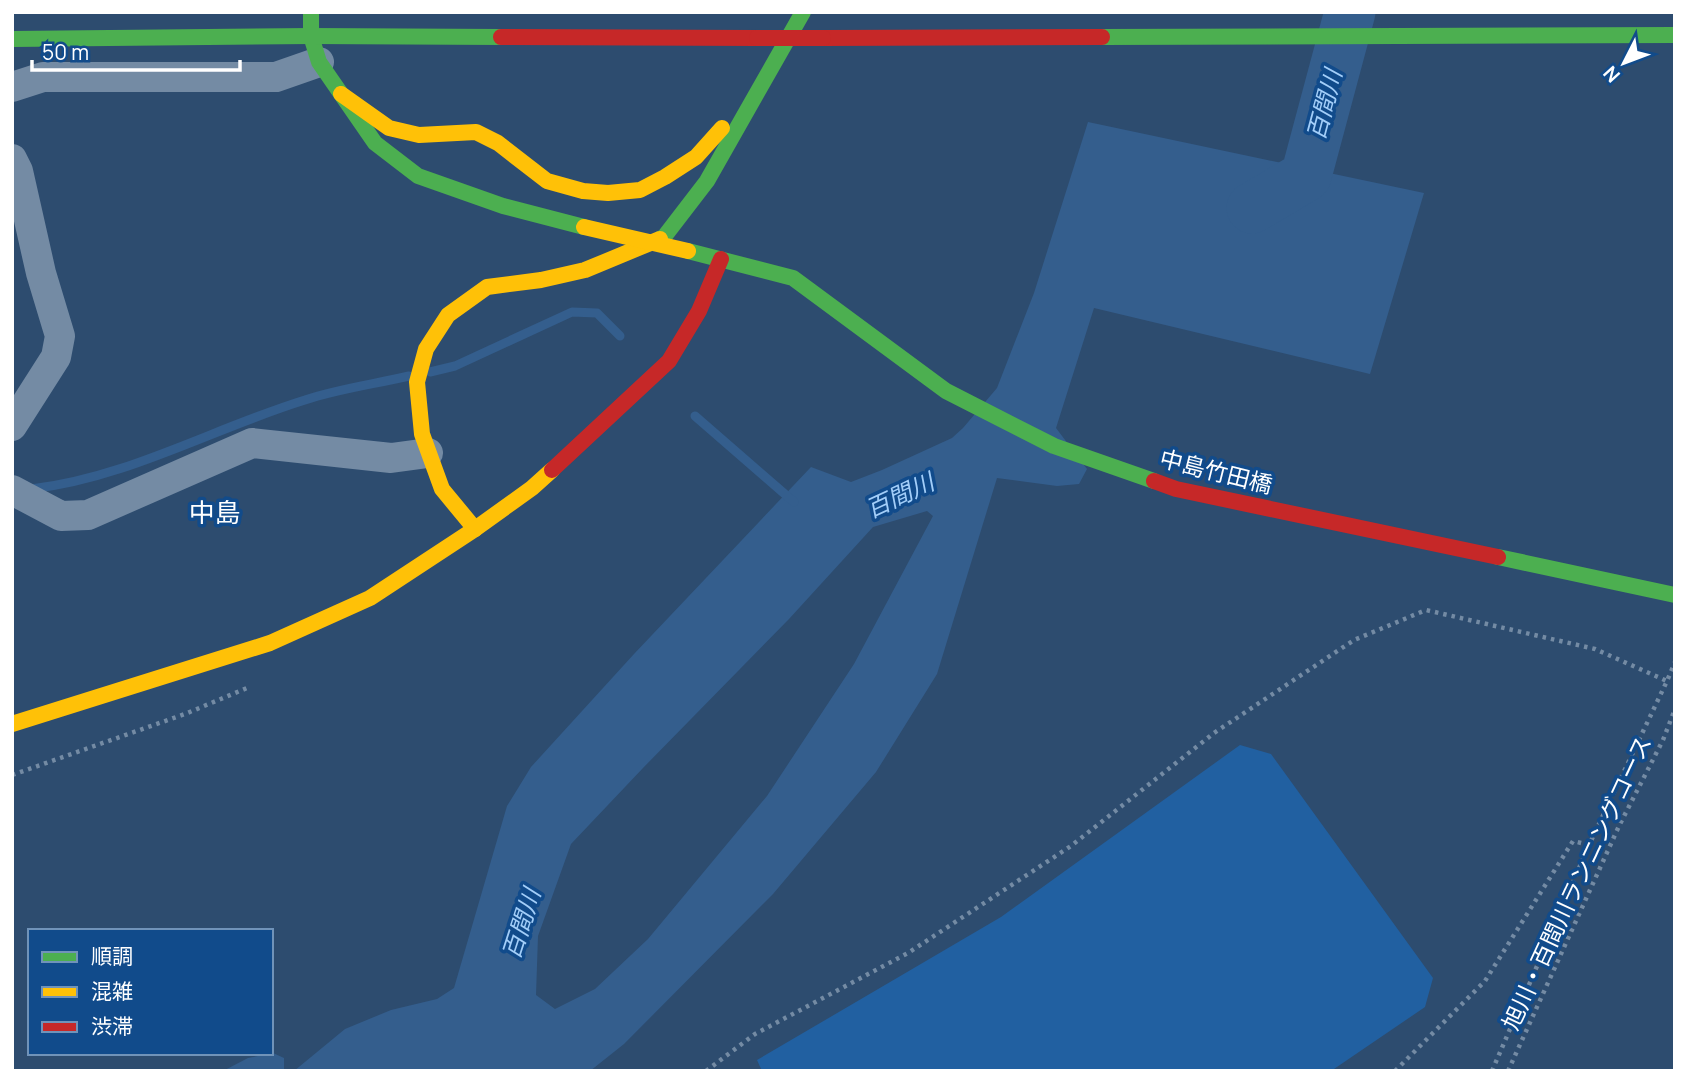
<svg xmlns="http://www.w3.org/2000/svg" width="1687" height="1083" font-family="Manrope,'Noto Sans JP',sans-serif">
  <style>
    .green { fill: #2160a1 }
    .water { fill: #345e8d; fill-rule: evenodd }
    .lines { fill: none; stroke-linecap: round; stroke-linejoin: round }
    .stream { stroke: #345e8d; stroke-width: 9 }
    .river { stroke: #345e8d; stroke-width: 51 }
    .path { stroke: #748ba4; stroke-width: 4.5; stroke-dasharray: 3.5 5; stroke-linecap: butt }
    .street { stroke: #748ba4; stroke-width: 30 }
    .fast { stroke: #4caf50; stroke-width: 16 }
    .slow { stroke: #ffc107; stroke-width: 16 }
    .jam { stroke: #c62828; stroke-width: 16 }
    .slow-bridge { stroke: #ffc107; stroke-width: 16 }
    .jam-bridge { stroke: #c62828; stroke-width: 16 }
    .labels { text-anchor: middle; stroke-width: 7; stroke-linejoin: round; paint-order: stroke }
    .street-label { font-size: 23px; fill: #fff; stroke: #114b8b }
    .water-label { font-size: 24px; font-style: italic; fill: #a3cef9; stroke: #114b8b }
    .quarter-label { font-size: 26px; fill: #fff; stroke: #114b8b }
  </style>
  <rect width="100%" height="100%" fill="#2d4c6f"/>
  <path class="green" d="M1240,745L1271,754L1433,978L1425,1007L1331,1071H762L757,1060L1001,917Z"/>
  <g class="water">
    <path d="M1088,122L1424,193L1370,374L1094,308L1056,428L1087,469L1079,484L1057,486L997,478L937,674L876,772L773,894L624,1044L590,1071H294L345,1029L391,1010L437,999L454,988L507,806L531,767L634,654L811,467L851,482L882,470L952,438L963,428L997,388L1034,293ZM927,511L933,516L854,664L767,796L648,939L595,989L555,1009L536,995L538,936L571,844L643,768L789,619L873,527Z"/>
    <path d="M273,1053L284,1058V1071H223L248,1058Z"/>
  </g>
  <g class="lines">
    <g class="stream">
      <path d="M430,372L455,366L572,312L597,313L620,336"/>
      <path d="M695,416L794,502"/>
      <path d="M31,489C127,478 214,428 305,400C337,389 375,384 409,376"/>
    </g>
    <path class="river" d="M1252,208L1306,176L1350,12"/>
    <g class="path">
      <path d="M12,775L185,714L247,688"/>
      <path d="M706,1071L755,1034L908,953L1071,846L1214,733L1354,640L1426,610L1595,649L1667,681"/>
      <path d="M1395,1071L1485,981L1573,841L1589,845L1667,681L1675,662"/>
      <path d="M1492,1071L1589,845"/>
      <path d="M1508,1071L1619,826L1663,740L1675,709"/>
    </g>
    <g class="street">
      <path d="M12,87L43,77H276L319,62"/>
      <path d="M12,159L18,171L41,273L60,336L56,357L12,426"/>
      <path d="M12,490L61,516L88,515L252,443L391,458L428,453"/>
    </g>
    <g class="fast">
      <path d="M311,12V36L319,62L375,143L418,176L503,206L584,227"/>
      <path d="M1102,37L1675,35"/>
      <path d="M12,39L311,36L501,37"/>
      <path d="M660,239L664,237L707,181L803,12"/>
      <path d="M688,251L793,278L946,391L1054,446L1154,481"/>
      <path d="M1498,557L1675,595"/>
    </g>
    <g class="slow">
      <path d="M341,94L389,128L419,135L476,132L498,143L547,181L583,191L608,193L640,190L665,177L696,157L722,128"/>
      <path d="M475,529L442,489L422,434L417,382L426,349L448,315L487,287L541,280L585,270L660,239"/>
      <path d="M12,724L270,643L370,598L475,529L532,488L552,470"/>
    </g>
    <g class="jam">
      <path d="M501,37L757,38"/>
      <path d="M823,38L1102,37"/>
      <path d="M552,470L669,361L699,311L721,259"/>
      <path d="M1154,481L1176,489L1498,557"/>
    </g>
    <path class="slow-bridge" d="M584,227L688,251"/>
    <path class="jam-bridge" d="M757,38H823"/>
  </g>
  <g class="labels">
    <g class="street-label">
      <text transform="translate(1216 472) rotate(14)" y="8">中島竹田橋</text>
      <text transform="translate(1577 883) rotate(-65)" y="8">旭川・百間川ランニングコース</text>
    </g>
    <g class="water-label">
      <text transform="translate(1325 105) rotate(-75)" y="8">百間川</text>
      <text transform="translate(900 496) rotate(-25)" y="8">百間川</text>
      <text transform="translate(522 924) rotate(-72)" y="8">百間川</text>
    </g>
    <g class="quarter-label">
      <text x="215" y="522">中島</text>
    </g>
  </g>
  <rect width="1687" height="1083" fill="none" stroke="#ffffff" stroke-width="28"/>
  <rect x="28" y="929" width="245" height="126" fill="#114b8b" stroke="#7093b9" stroke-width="2"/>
  <rect x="42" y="952" width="35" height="10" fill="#4caf50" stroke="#7093b9" stroke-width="2"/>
  <text x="91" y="964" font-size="21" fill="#ffffff">順調</text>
  <rect x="42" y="987" width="35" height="10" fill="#ffc107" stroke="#7093b9" stroke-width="2"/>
  <text x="91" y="999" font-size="21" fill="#ffffff">混雑</text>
  <rect x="42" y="1022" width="35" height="10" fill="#c62828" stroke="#7093b9" stroke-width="2"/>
  <text x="91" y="1034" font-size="21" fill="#ffffff">渋滞</text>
  <g transform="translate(1624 63) rotate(228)" stroke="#114b8b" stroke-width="5" paint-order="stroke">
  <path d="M0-5L12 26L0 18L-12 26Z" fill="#ffffff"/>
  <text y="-10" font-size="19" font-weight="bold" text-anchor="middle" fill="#ffffff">N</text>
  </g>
  <path d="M32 60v10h208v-10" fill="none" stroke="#ffffff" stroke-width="3.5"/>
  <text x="42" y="60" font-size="21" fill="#ffffff" stroke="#114b8b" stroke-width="5" paint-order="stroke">50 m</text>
</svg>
